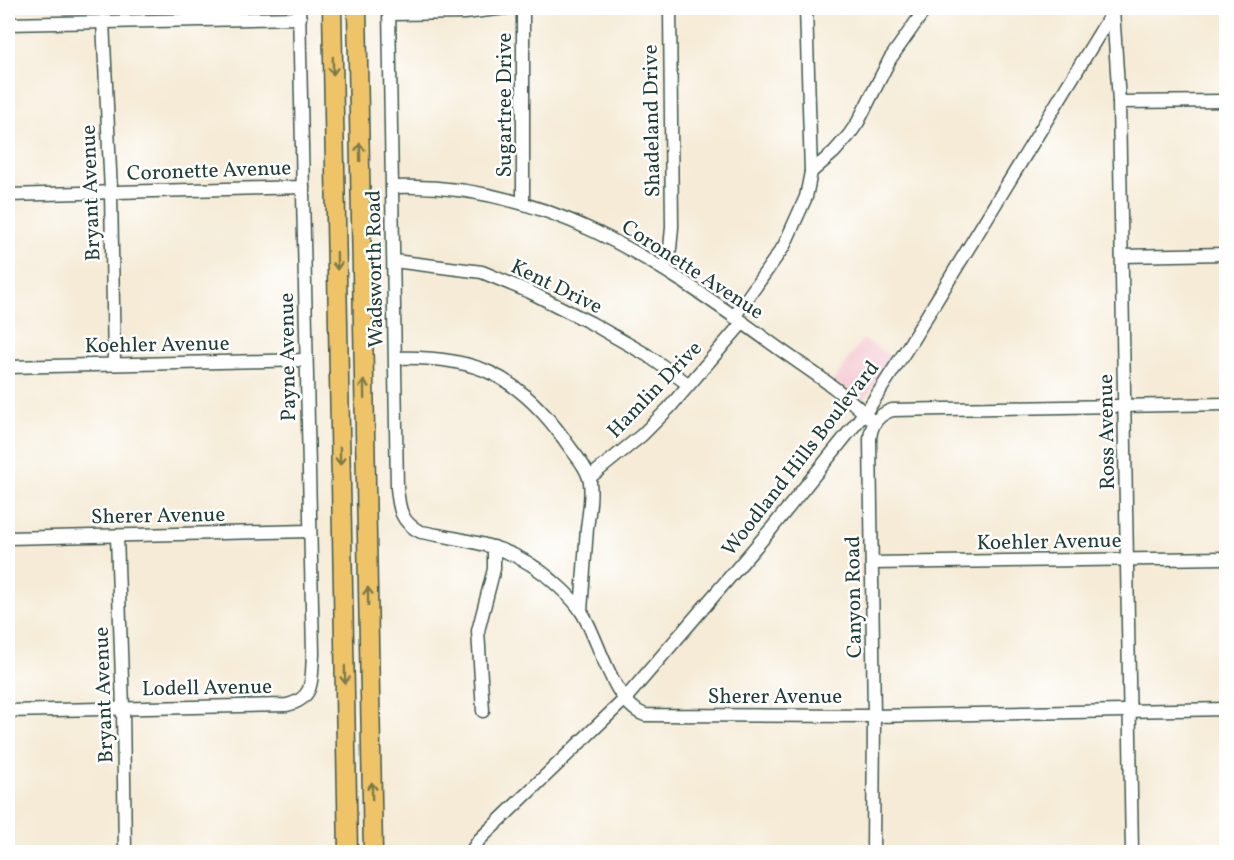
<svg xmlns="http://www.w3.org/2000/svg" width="1234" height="860" font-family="Vollkorn,serif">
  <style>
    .built { fill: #f6cfd8 }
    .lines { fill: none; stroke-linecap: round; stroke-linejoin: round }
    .minor-casing { stroke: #3f574c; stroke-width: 15 }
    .highway-casing { stroke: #3f574c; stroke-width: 21 }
    .minor { stroke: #fff; stroke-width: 12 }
    .highway { stroke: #efc469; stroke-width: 18 }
    .oneway { stroke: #7d7a4c }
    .labels { text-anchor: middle; stroke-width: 5; stroke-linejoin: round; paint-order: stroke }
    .street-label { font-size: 21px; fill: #1f3d34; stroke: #fff }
  </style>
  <rect width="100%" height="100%" fill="#fff"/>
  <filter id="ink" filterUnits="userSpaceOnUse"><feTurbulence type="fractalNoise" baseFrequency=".0167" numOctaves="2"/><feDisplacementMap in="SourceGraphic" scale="12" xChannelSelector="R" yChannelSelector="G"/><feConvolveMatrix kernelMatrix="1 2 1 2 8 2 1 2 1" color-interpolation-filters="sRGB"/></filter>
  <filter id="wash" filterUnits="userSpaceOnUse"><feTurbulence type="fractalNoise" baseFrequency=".008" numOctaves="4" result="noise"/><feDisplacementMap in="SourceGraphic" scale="24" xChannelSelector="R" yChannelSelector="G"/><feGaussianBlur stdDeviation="1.35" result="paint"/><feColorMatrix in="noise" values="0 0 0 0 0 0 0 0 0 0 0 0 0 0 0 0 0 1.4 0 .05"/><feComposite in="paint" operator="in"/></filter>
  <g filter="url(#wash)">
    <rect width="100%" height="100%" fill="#f5ebd6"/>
    <path class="built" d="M863,339L892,357L865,399L856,398L833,381Z"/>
  </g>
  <g filter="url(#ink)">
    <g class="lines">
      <g class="minor-casing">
        <g id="minor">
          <path d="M389,8L397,488C399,509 401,523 421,532C475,542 514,545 556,584C565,592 575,601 581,611C599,638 612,703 645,715L874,716L1226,709"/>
          <path d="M806,8L811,172"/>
          <path d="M1113,10L1119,102L1132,852"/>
          <path d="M389,14L464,13L506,8"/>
          <path d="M103,21L111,192L114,364"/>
          <path d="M8,24L300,18"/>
          <path d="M1119,102L1226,101"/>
          <path d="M393,187C542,181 655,259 771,343C804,367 841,389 869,418"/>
          <path d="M8,195L303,187"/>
          <path d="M523,202V8"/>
          <path d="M1122,256L1226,254"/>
          <path d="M394,261L482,272L530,292L591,323L647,355L688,384"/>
          <path d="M664,269L670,249L672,227L670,8"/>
          <path d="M734,317L784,246L806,197L811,172L834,152L849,135L858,122L890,59L926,8"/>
          <path d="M396,358C474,356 517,374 564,439C573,453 587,466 590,482C592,497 589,513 587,528C585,556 583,583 581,611"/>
          <path d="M8,367L306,360"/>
          <path d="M589,478L642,435L669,408L743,322"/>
          <path d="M117,536L123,708L125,852"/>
          <path d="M8,538L309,531"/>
          <path d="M872,563L1226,558"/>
          <path d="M8,711L287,705C316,698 311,678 313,654L299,8"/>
          <path d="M483,711L478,631L494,569V547"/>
          <path d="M471,852L479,840L625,699L772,528L870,406L908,347L1115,8"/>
          <path d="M873,852L874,716L870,439C871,424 878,415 892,410L1226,404"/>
        </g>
      </g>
      <g class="highway-casing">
        <g id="highway">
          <path d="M332,8L348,852"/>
          <path d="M357,8L373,852"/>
        </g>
      </g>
      <use href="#minor" class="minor"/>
      <use href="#highway" class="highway"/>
    </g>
    <defs><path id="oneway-shaft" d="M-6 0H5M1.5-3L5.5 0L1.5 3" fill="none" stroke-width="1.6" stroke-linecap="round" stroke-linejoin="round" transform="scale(1.5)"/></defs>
    <g class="oneway">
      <use href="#oneway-shaft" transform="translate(333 66) rotate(89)"/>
      <use href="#oneway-shaft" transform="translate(360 152) rotate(-91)"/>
      <use href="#oneway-shaft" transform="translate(337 261) rotate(89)"/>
      <use href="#oneway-shaft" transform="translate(364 389) rotate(-91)"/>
      <use href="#oneway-shaft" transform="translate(340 456) rotate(89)"/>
      <use href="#oneway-shaft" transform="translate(368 596) rotate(-91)"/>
      <use href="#oneway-shaft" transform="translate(345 675) rotate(89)"/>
      <use href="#oneway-shaft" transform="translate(372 791) rotate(-91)"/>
    </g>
  </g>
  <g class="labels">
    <g class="street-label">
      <text transform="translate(504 105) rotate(-90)" y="7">Sugartree Drive</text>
      <text transform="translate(651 121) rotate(-91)" y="7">Shadeland Drive</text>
      <text transform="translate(209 170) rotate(-2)" y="7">Coronette Avenue</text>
      <text transform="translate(90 193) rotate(-92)" y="7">Bryant Avenue</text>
      <text transform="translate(374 269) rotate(-91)" y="7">Wadsworth Road</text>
      <text transform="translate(693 269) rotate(33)" y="7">Coronette Avenue</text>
      <text transform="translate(557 286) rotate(26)" y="7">Kent Drive</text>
      <text transform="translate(157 344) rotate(-1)" y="7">Koehler Avenue</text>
      <text transform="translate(287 357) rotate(-91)" y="7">Payne Avenue</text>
      <text transform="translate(654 389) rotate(-46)" y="7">Hamlin Drive</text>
      <text transform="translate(1106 432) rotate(-91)" y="7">Ross Avenue</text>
      <text transform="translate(800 458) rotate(-52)" y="7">Woodland Hills Boulevard</text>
      <text transform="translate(158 515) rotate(-1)" y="7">Sherer Avenue</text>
      <text transform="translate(1049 541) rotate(-1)" y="7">Koehler Avenue</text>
      <text transform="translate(853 597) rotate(-91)" y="7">Canyon Road</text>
      <text transform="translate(207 687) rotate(-1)" y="7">Lodell Avenue</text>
      <text transform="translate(103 695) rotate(-92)" y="7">Bryant Avenue</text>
      <text x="775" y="703">Sherer Avenue</text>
    </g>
  </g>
  <rect width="1234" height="860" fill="none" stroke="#fff" stroke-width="30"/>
</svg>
